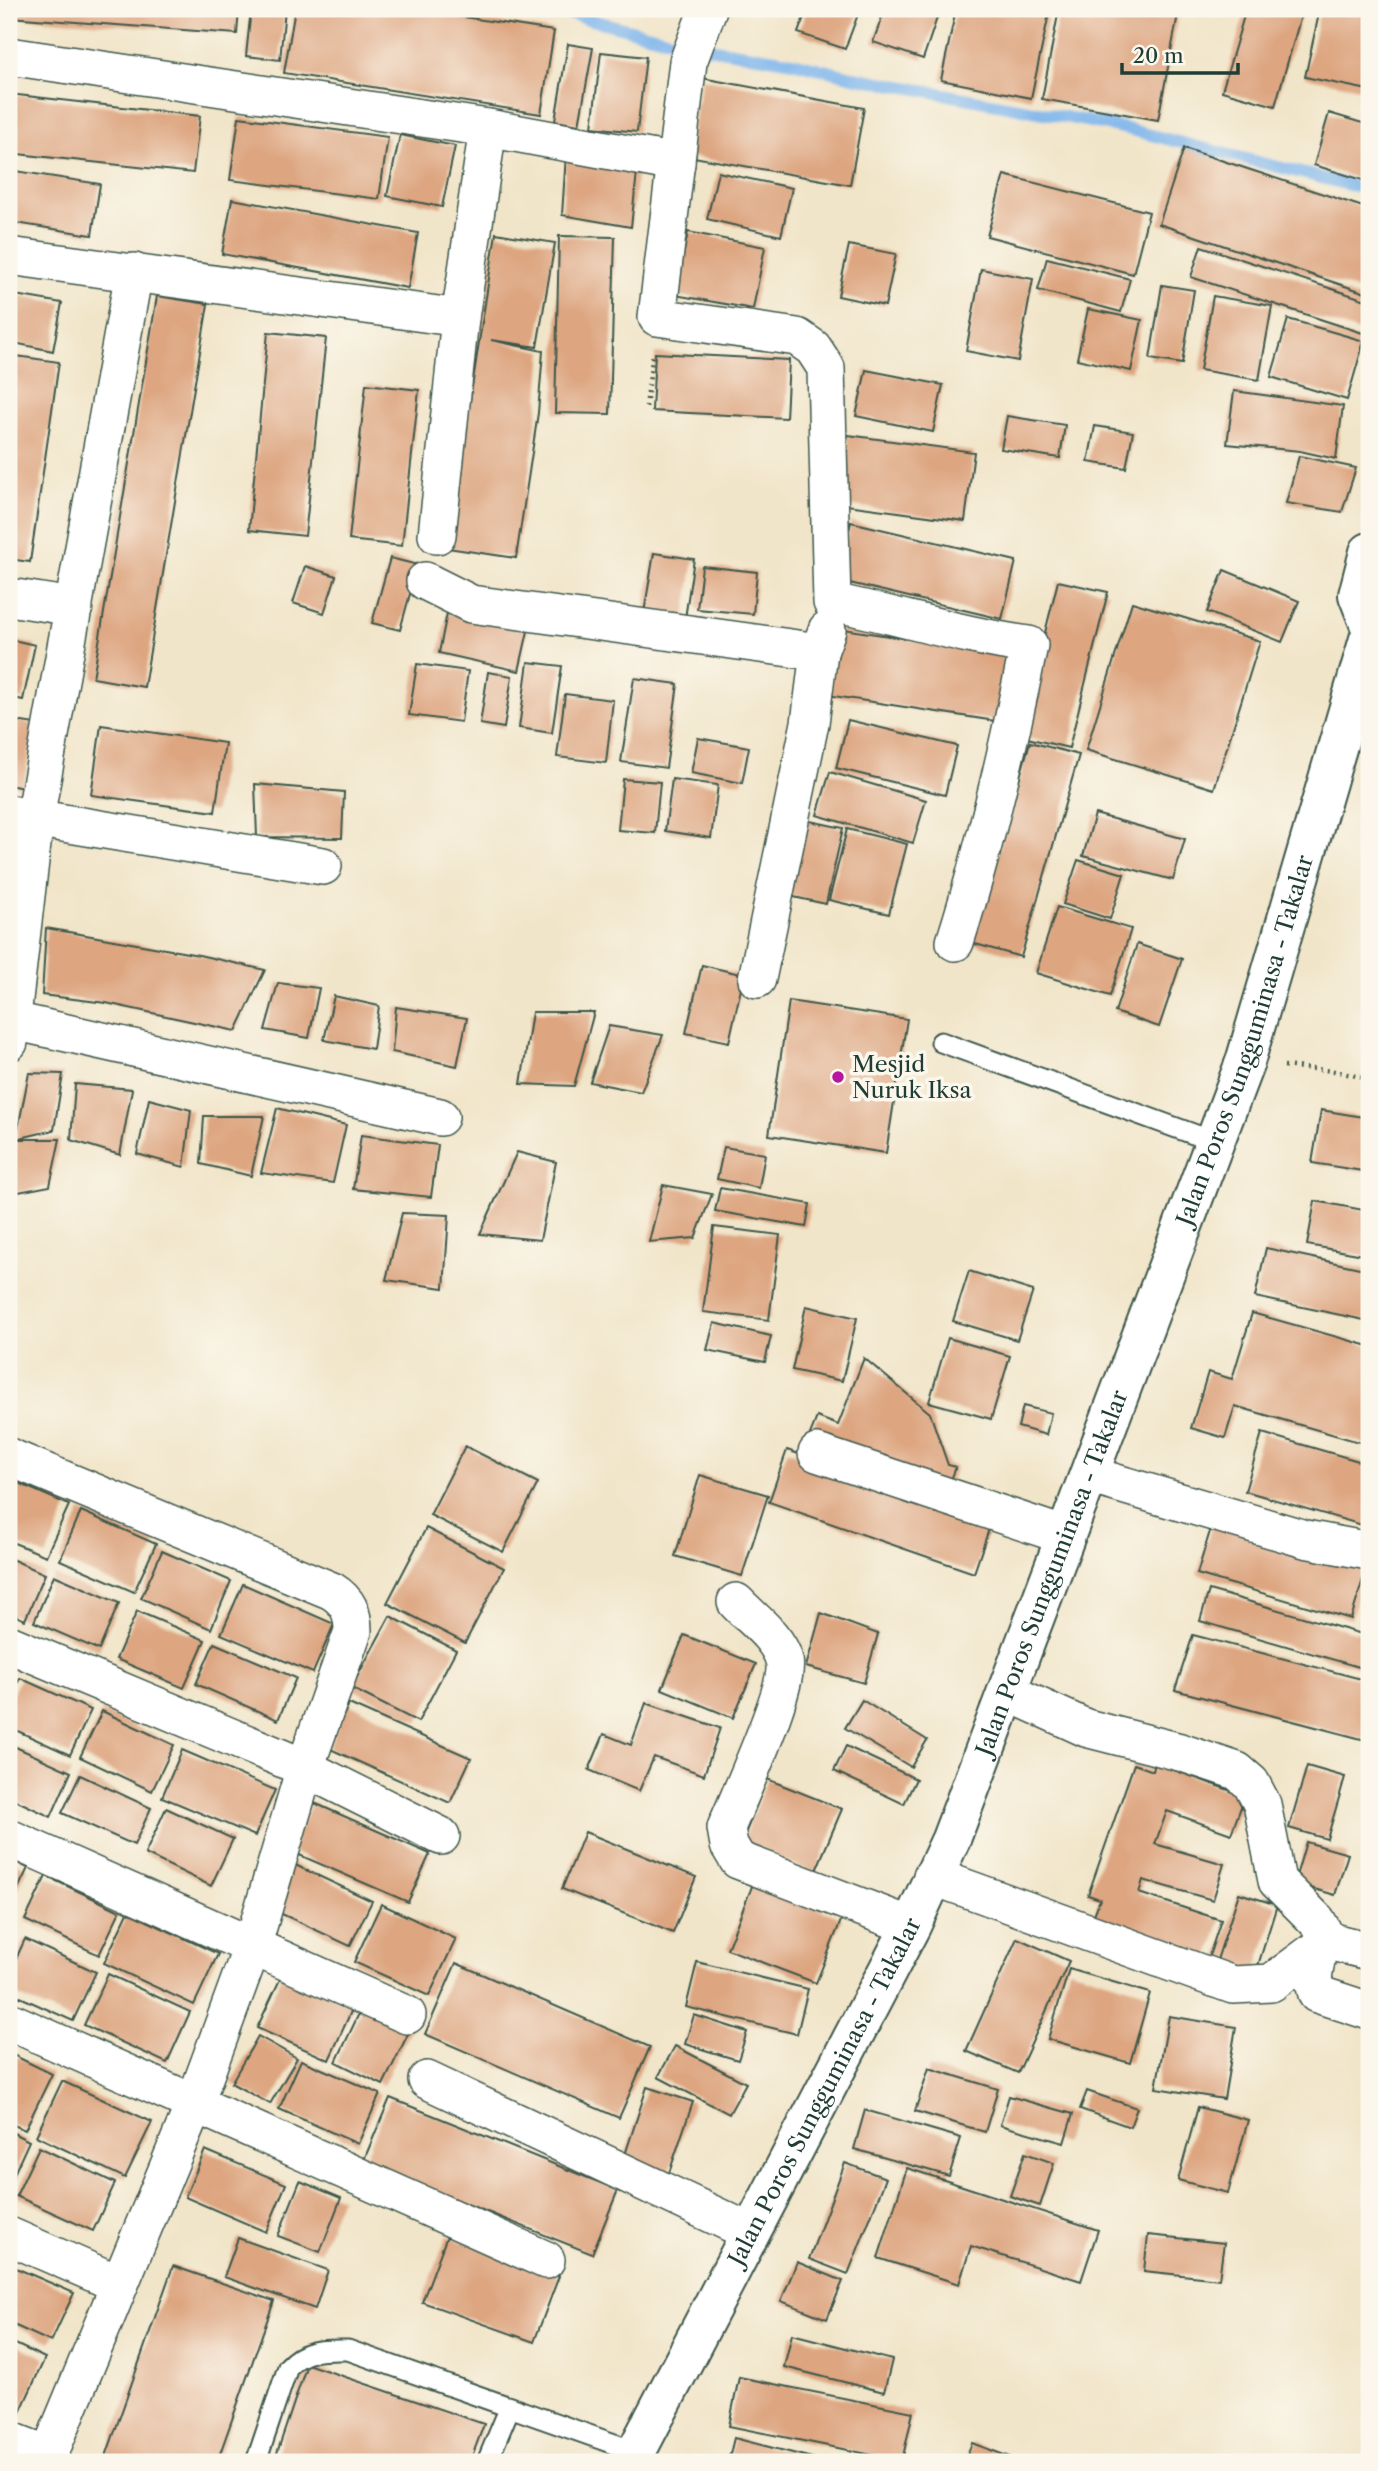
<svg xmlns="http://www.w3.org/2000/svg" width="1378" height="2471" font-family="'Libre Caslon Text',serif">
  <style>
    .lines { fill: none; stroke-linecap: round; stroke-linejoin: round }
    .stream { stroke: #7bb4eb; stroke-width: 12 }
    .building { fill: #dda580 }
    .lane-casing { stroke: #3e564a; stroke-width: 23 }
    .street-casing { stroke: #3e564a; stroke-width: 40 }
    .highway-casing { stroke: #3e564a; stroke-width: 42 }
    .path { stroke: #3e564a; stroke-width: 4.5; stroke-dasharray: 2 5; stroke-linecap: butt }
    .lane { stroke: #fff; stroke-width: 19 }
    .street { stroke: #fff; stroke-width: 37 }
    .highway { stroke: #fff; stroke-width: 38 }
    .poi-dot { fill: #b5179e; stroke: #fbf7ec; stroke-width: 2.5 }
    .labels { text-anchor: middle; stroke-width: 7; stroke-linejoin: round; paint-order: stroke }
    .street-label { font-size: 23px; fill: #1f3d34; stroke: #fbf7ec }
    .poi-label { font-size: 23px; fill: #1f3d34; stroke: #fbf7ec; text-anchor: start }
  </style>
  <rect width="100%" height="100%" fill="#fbf7ec"/>
  <filter id="ink" filterUnits="userSpaceOnUse"><feTurbulence type="fractalNoise" baseFrequency=".0143" numOctaves="2"/><feDisplacementMap in="SourceGraphic" scale="14" xChannelSelector="R" yChannelSelector="G"/><feConvolveMatrix kernelMatrix="1 2 1 2 8 2 1 2 1" color-interpolation-filters="sRGB"/></filter>
  <filter id="wash" filterUnits="userSpaceOnUse"><feTurbulence type="fractalNoise" baseFrequency=".00686" numOctaves="4" result="noise"/><feDisplacementMap in="SourceGraphic" scale="28" xChannelSelector="R" yChannelSelector="G"/><feGaussianBlur stdDeviation="1.57" result="paint"/><feColorMatrix in="noise" values="0 0 0 0 0 0 0 0 0 0 0 0 0 0 0 0 0 1.4 0 .05"/><feComposite in="paint" operator="in"/></filter>
  <g filter="url(#wash)">
    <rect width="100%" height="100%" fill="#f1e5c9"/>
    <g class="lines">
      <path class="stream" d="M549,9L690,45L788,61L853,77L1123,128L1369,190"/>
    </g>
    <g id="blocks">
      <g class="building">
        <path d="M9,9H239L237,34L9,17Z"/>
        <path d="M251,9H285L280,60L246,56Z"/>
        <path d="M295,9H412L554,31L541,114L284,73Z"/>
        <path d="M807,9H860L845,49L798,33Z"/>
        <path d="M885,9H940L923,59L873,42Z"/>
        <path d="M956,9H1050L1031,98L941,80Z"/>
        <path d="M1059,9H1179L1158,120L1042,99Z"/>
        <path d="M1246,9H1303L1275,106L1222,91Z"/>
        <path d="M1320,9H1369L1368,90L1305,77Z"/>
        <path d="M568,44L593,48L579,125L555,121Z"/>
        <path d="M601,52L646,57L637,132L592,127Z"/>
        <path d="M702,78L864,108L850,185L688,156Z"/>
        <path d="M9,94L200,116L193,173L9,153Z"/>
        <path d="M1329,113L1369,125V182L1314,165Z"/>
        <path d="M239,117L388,137L379,199L230,180Z"/>
        <path d="M400,135L455,146L442,207L387,196Z"/>
        <path d="M1184,148L1369,209V294L1159,224Z"/>
        <path d="M566,155L637,172L631,227L562,215Z"/>
        <path d="M9,170L100,184L92,235L9,222Z"/>
        <path d="M718,172L792,188L781,236L707,219Z"/>
        <path d="M1004,175L1149,212L1133,274L987,236Z"/>
        <path d="M232,199L418,233L408,288L222,254Z"/>
        <path d="M688,232L765,247L753,309L675,295Z"/>
        <path d="M496,233L555,243L537,347L491,340L543,351L538,413L516,558L447,548Z"/>
        <path d="M559,236L615,237L610,414L555,413Z"/>
        <path d="M849,245L896,254L885,306L838,296Z"/>
        <path d="M1201,246L1369,301V335L1191,277Z"/>
        <path d="M1047,258L1130,279L1121,312L1038,290Z"/>
        <path d="M981,269L1033,279L1018,361L966,351Z"/>
        <path d="M1162,285L1194,290L1182,364L1150,359Z"/>
        <path d="M9,294L62,303L53,351L9,342Z"/>
        <path d="M157,296L208,304L144,687L93,678Z"/>
        <path d="M1213,296L1272,306L1259,380L1200,370Z"/>
        <path d="M1088,309L1142,320L1131,371L1077,359Z"/>
        <path d="M1288,319L1364,341L1347,400L1271,377Z"/>
        <path d="M268,332L326,338L305,536L249,530Z"/>
        <path d="M655,353L789,360L786,418L652,411Z"/>
        <path d="M9,355L59,362L30,562L9,559Z"/>
        <path d="M866,370L943,385L933,432L856,416Z"/>
        <path d="M366,384L419,390L402,546L349,540Z"/>
        <path d="M1234,391L1343,406L1336,459L1300,451L1227,444Z"/>
        <path d="M1007,416L1065,425L1060,458L1001,449Z"/>
        <path d="M1095,426L1133,432L1126,468L1088,462Z"/>
        <path d="M848,435L974,452L965,521L839,504Z"/>
        <path d="M1299,456L1356,468L1342,512L1286,503Z"/>
        <path d="M851,522L1016,561L1002,619L837,580Z"/>
        <path d="M654,553L694,559L684,625L643,619Z"/>
        <path d="M390,558L418,565L400,630L372,623Z"/>
        <path d="M305,566L336,576L324,613L293,603Z"/>
        <path d="M702,566L757,572L753,614L697,609Z"/>
        <path d="M1224,570L1299,601L1282,642L1207,612Z"/>
        <path d="M1058,581L1108,592L1069,748L1019,736Z"/>
        <path d="M1132,602L1260,641L1214,789L1086,750Z"/>
        <path d="M447,613L528,631L519,671L439,653Z"/>
        <path d="M837,628L1012,655L1002,722L827,695Z"/>
        <path d="M9,639L35,645L23,700L9,697Z"/>
        <path d="M528,662L562,666L552,733L519,728Z"/>
        <path d="M417,664L468,671L461,722L409,715Z"/>
        <path d="M488,672L512,676L504,728L480,724Z"/>
        <path d="M634,678L678,684L666,768L621,762Z"/>
        <path d="M565,694L613,700L606,763L557,757Z"/>
        <path d="M9,720L35,724L23,788L9,785Z"/>
        <path d="M848,720L957,746L945,795L836,768Z"/>
        <path d="M101,725L225,743L215,812L91,795Z"/>
        <path d="M698,738L749,747L742,783L691,773Z"/>
        <path d="M1030,742L1079,755L1021,957L972,943Z"/>
        <path d="M830,772L926,800L913,843L817,815Z"/>
        <path d="M623,779L660,782L655,833L618,830Z"/>
        <path d="M672,779L718,785L711,838L665,831Z"/>
        <path d="M255,784L344,792L342,838L257,837Z"/>
        <path d="M1095,814L1185,839L1173,880L1083,856Z"/>
        <path d="M805,820L843,828L826,904L789,896Z"/>
        <path d="M847,829L907,844L889,914L829,900Z"/>
        <path d="M1078,860L1124,874L1110,919L1063,904Z"/>
        <path d="M1057,907L1131,929L1110,996L1036,973Z"/>
        <path d="M46,928L199,955L265,970L236,1031L106,1003L42,995Z"/>
        <path d="M1137,944L1182,959L1159,1027L1115,1012Z"/>
        <path d="M702,965L744,975L729,1042L686,1033Z"/>
        <path d="M278,983L319,988L309,1038L265,1030Z"/>
        <path d="M334,996L379,1006L373,1049L324,1040Z"/>
        <path d="M789,1001L907,1019L886,1153L769,1135Z"/>
        <path d="M396,1007L467,1018L457,1066L392,1052Z"/>
        <path d="M532,1012H594L574,1086L521,1084Z"/>
        <path d="M609,1026L663,1035L641,1092L590,1082Z"/>
        <path d="M29,1073L63,1074L54,1130L16,1139H60L50,1186L13,1193L16,1139Z"/>
        <path d="M75,1084L132,1089L120,1155L71,1140Z"/>
        <path d="M149,1099L191,1110L184,1167L137,1154Z"/>
        <path d="M277,1108L346,1125L333,1183L261,1173Z"/>
        <path d="M1321,1110L1369,1118V1172L1312,1163Z"/>
        <path d="M204,1116H264L251,1176L201,1164Z"/>
        <path d="M361,1135L438,1145L431,1197L353,1189Z"/>
        <path d="M724,1147L765,1154L759,1188L717,1179Z"/>
        <path d="M517,1152L556,1162L540,1240L480,1234Z"/>
        <path d="M663,1185L712,1194L695,1238L649,1242Z"/>
        <path d="M720,1188L810,1204L806,1227L715,1211Z"/>
        <path d="M1315,1201L1369,1211V1256L1307,1245Z"/>
        <path d="M402,1213L449,1215L444,1288L386,1280Z"/>
        <path d="M714,1227L780,1235L769,1320L703,1312Z"/>
        <path d="M1266,1248L1369,1270V1321L1255,1297Z"/>
        <path d="M969,1271L1033,1291L1017,1340L953,1321Z"/>
        <path d="M806,1306L857,1318L842,1381L792,1370Z"/>
        <path d="M1252,1313L1369,1346V1445L1235,1406L1225,1438L1191,1428L1208,1372L1232,1379Z"/>
        <path d="M714,1323L771,1336L765,1362L707,1350Z"/>
        <path d="M948,1338L1010,1356L991,1419L929,1402Z"/>
        <path d="M864,1358L930,1413L948,1465L956,1467L946,1493L807,1442L817,1417L838,1425Z"/>
        <path d="M1023,1406L1051,1413L1046,1435L1018,1427Z"/>
        <path d="M1262,1433L1369,1464V1527L1245,1491Z"/>
        <path d="M465,1446L538,1483L503,1552L430,1515Z"/>
        <path d="M787,1450L992,1520L974,1573L769,1502Z"/>
        <path d="M700,1475L768,1495L742,1576L675,1556Z"/>
        <path d="M9,1479L69,1505L46,1556L9,1541Z"/>
        <path d="M81,1511L156,1544L134,1592L60,1560Z"/>
        <path d="M1214,1518L1368,1563L1351,1619L1197,1574Z"/>
        <path d="M426,1528L504,1568L465,1643L387,1603Z"/>
        <path d="M162,1551L231,1581L211,1629L141,1598Z"/>
        <path d="M9,1558L45,1574L25,1620L9,1613Z"/>
        <path d="M54,1575L119,1603L99,1650L34,1622Z"/>
        <path d="M243,1584L334,1624L313,1673L221,1634Z"/>
        <path d="M1209,1590L1369,1636V1670L1200,1621Z"/>
        <path d="M137,1611L205,1640L184,1688L116,1659Z"/>
        <path d="M821,1613L878,1634L864,1683L806,1667Z"/>
        <path d="M390,1616L456,1650L418,1722L351,1688Z"/>
        <path d="M684,1635L756,1664L733,1718L662,1689Z"/>
        <path d="M1193,1635L1369,1681V1741L1175,1690Z"/>
        <path d="M214,1643L296,1678L278,1720L196,1684Z"/>
        <path d="M20,1678L91,1710L70,1755L9,1727V1701Z"/>
        <path d="M862,1700L927,1740L911,1767L845,1728Z"/>
        <path d="M646,1703L720,1728L704,1775L654,1757L639,1791L589,1770L604,1734L631,1745Z"/>
        <path d="M349,1704L471,1758L450,1803L328,1748Z"/>
        <path d="M102,1711L174,1745L152,1791L80,1757Z"/>
        <path d="M9,1744L71,1772L51,1817L9,1797Z"/>
        <path d="M846,1746L916,1779L904,1804L834,1771Z"/>
        <path d="M182,1750L275,1790L255,1836L162,1797Z"/>
        <path d="M1155,1763L1245,1796L1231,1834L1167,1811L1155,1844L1224,1864L1213,1900L1143,1880L1139,1893L1221,1920L1207,1962L1091,1923L1100,1899L1088,1895L1134,1764L1153,1771Z"/>
        <path d="M1307,1766L1345,1777L1327,1839L1289,1828Z"/>
        <path d="M80,1775L151,1808L134,1845L62,1813Z"/>
        <path d="M767,1779L842,1809L815,1873L741,1844Z"/>
        <path d="M312,1802L430,1854L408,1902L290,1851Z"/>
        <path d="M166,1808L233,1839L211,1886L145,1854Z"/>
        <path d="M585,1832L696,1877L673,1933L562,1889Z"/>
        <path d="M1306,1842L1348,1854L1335,1895L1294,1883Z"/>
        <path d="M9,1859L28,1868L9,1908Z"/>
        <path d="M291,1863L372,1901L350,1946L269,1908Z"/>
        <path d="M46,1876L120,1911L99,1955L25,1920Z"/>
        <path d="M753,1884L842,1918L816,1983L727,1949Z"/>
        <path d="M1239,1893L1277,1905L1255,1975L1216,1963Z"/>
        <path d="M381,1904L456,1939L429,1996L354,1962Z"/>
        <path d="M128,1912L218,1954L194,2005L104,1963Z"/>
        <path d="M1017,1938L1069,1961L1018,2073L966,2051Z"/>
        <path d="M25,1939L96,1972L73,2021L9,1992V1974Z"/>
        <path d="M697,1962L808,1989L797,2034L686,2007Z"/>
        <path d="M456,1963L650,2047L619,2118L425,2034Z"/>
        <path d="M1069,1969L1150,1993L1130,2063L1048,2039Z"/>
        <path d="M283,1973L354,2005L329,2060L257,2028Z"/>
        <path d="M108,1974L190,2012L167,2063L84,2025Z"/>
        <path d="M363,2005L411,2028L383,2085L336,2062Z"/>
        <path d="M694,2015L747,2032L738,2060L685,2044Z"/>
        <path d="M1169,2016L1236,2027L1224,2099L1156,2088Z"/>
        <path d="M258,2036L297,2058L270,2104L231,2083Z"/>
        <path d="M675,2046L746,2083L729,2114L658,2077Z"/>
        <path d="M9,2053L52,2074L25,2130L9,2123Z"/>
        <path d="M301,2060L380,2094L358,2144L279,2109Z"/>
        <path d="M929,2068L998,2089L985,2132L915,2111Z"/>
        <path d="M62,2081L152,2122L125,2178L36,2136Z"/>
        <path d="M647,2087L693,2102L669,2173L624,2158Z"/>
        <path d="M1087,2091L1137,2108L1130,2127L1080,2109Z"/>
        <path d="M1009,2096L1073,2114L1064,2143L1000,2125Z"/>
        <path d="M390,2098L618,2190L592,2254L363,2162Z"/>
        <path d="M1198,2107L1248,2120L1228,2193L1178,2180Z"/>
        <path d="M865,2110L961,2138L949,2176L854,2149Z"/>
        <path d="M9,2131L29,2141L9,2185Z"/>
        <path d="M39,2147L115,2183L93,2231L16,2196Z"/>
        <path d="M205,2150L286,2184L266,2232L185,2197Z"/>
        <path d="M1025,2153L1054,2163L1040,2206L1010,2196Z"/>
        <path d="M845,2163L886,2178L848,2274L809,2259Z"/>
        <path d="M907,2168L1098,2230L1081,2281L971,2246L959,2284L878,2258Z"/>
        <path d="M300,2181L341,2198L320,2252L278,2236Z"/>
        <path d="M1148,2235L1224,2243L1219,2279L1144,2271Z"/>
        <path d="M447,2236L559,2276L534,2342L422,2302Z"/>
        <path d="M238,2238L328,2270L315,2309L224,2277Z"/>
        <path d="M797,2262L843,2281L827,2319L781,2301Z"/>
        <path d="M9,2265L74,2293L51,2342L9,2323Z"/>
        <path d="M173,2266L274,2301L217,2462H104Z"/>
        <path d="M792,2334L892,2360L884,2392L784,2367Z"/>
        <path d="M9,2341L45,2358L18,2417L9,2413Z"/>
        <path d="M307,2364L484,2424L470,2462H274Z"/>
        <path d="M739,2377L913,2412L902,2461L729,2426Z"/>
        <path d="M734,2438L824,2461V2462H728Z"/>
        <path d="M972,2443L1023,2462H964Z"/>
      </g>
    </g>
  </g>
  <g filter="url(#ink)">
    <use href="#blocks" fill-opacity="0" stroke="#3e564a" stroke-width="2"/>
    <g class="lines">
      <g class="lane-casing">
        <g id="lane">
          <path d="M941,1042L1215,1142"/>
          <path d="M256,2462L288,2367C305,2348 325,2350 348,2350L637,2452"/>
          <path d="M487,2462L510,2407"/>
        </g>
      </g>
      <g class="street-casing">
        <g id="street">
          <path d="M708,9L688,62L657,317L797,337L813,348L826,368L832,602C897,615 962,636 1029,645C1009,745 986,844 955,942"/>
          <path d="M9,56L488,128L676,163"/>
          <path d="M9,256L460,318"/>
          <path d="M437,535L460,318L488,128"/>
          <path d="M425,581L471,604L819,652"/>
          <path d="M9,597L74,607"/>
          <path d="M9,814L323,866"/>
          <path d="M757,979L810,723L819,652L827,630"/>
          <path d="M9,1020L440,1117"/>
          <path d="M9,1042L35,818L134,272"/>
          <path d="M817,1453L1066,1536"/>
          <path d="M9,1457L332,1591C348,1601 353,1613 353,1631L305,1768L252,1947L194,2105L46,2462"/>
          <path d="M1089,1475L1305,1539L1369,1551"/>
          <path d="M736,1602C752,1619 778,1637 784,1660C791,1684 738,1799 726,1828L729,1845L738,1860L911,1926"/>
          <path d="M9,1644L305,1768L441,1836"/>
          <path d="M1007,1692L1086,1728L1180,1752L1237,1771L1251,1783L1262,1804L1277,1881L1317,1921L1328,1941"/>
          <path d="M9,1838L407,2015"/>
          <path d="M932,1876L1233,1985L1271,1983L1328,1941L1369,1951"/>
          <path d="M1318,1948L1313,1979L1317,1994L1369,2011"/>
          <path d="M9,2021L546,2260"/>
          <path d="M427,2080L750,2232"/>
          <path d="M9,2236L119,2284"/>
          <path d="M9,2440L50,2456"/>
        </g>
      </g>
      <g class="highway-casing">
        <g id="highway">
          <path d="M1369,552L1358,595L1369,623"/>
          <path id="s1" d="M631,2462L911,1926L951,1839L1245,1062L1369,639"/>
        </g>
      </g>
      <g class="path">
        <path d="M646,407L653,352"/>
        <path d="M1284,1066L1334,1071L1369,1079"/>
      </g>
      <use href="#lane" class="lane"/>
      <use href="#street" class="street"/>
      <use href="#highway" class="highway"/>
    </g>
  </g>
  <circle class="poi-dot" cx="838" cy="1077" r="7"/>
  <g class="labels">
    <g class="street-label">
      <text dy="8" stroke="none"><textPath href="#s1" startOffset="1552">Jalan Poros Sungguminasa - Takalar</textPath></text>
      <text dy="8" stroke="none"><textPath href="#s1" startOffset="985">Jalan Poros Sungguminasa - Takalar</textPath></text>
      <text dy="8" stroke="none"><textPath href="#s1" startOffset="418">Jalan Poros Sungguminasa - Takalar</textPath></text>
    </g>
    <g class="poi-label">
      <text x="852" y="1072">Mesjid<tspan x="852" dy="26">Nuruk Iksa</tspan></text>
    </g>
  </g>
  <rect width="1378" height="2471" fill="none" stroke="#fbf7ec" stroke-width="35"/>
  <path d="M1122 63v10h116v-10" fill="none" stroke="#1f3d34" stroke-width="3.5"/>
  <text x="1133" y="63" font-size="21" fill="#1f3d34" stroke="#fbf7ec" stroke-width="5" paint-order="stroke">20 m</text>
</svg>
